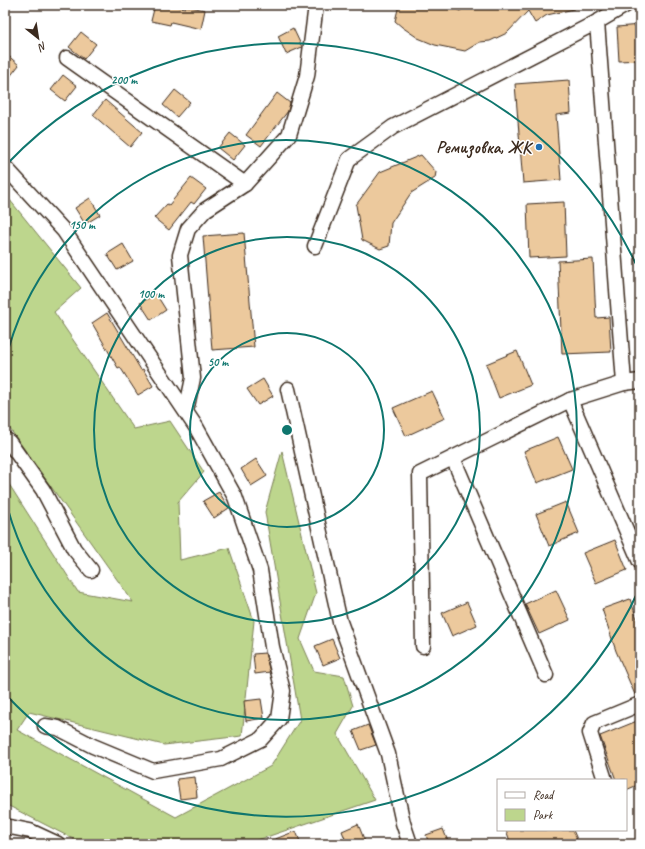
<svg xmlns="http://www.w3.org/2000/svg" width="645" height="849" font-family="Caveat,sans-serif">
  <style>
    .green { fill: #bdd68d; stroke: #7c8056 }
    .building { fill: #ecc99d; stroke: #3b2a1e }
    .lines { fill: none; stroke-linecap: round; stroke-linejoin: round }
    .minor-casing { stroke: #3b2a1e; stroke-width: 17 }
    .minor { stroke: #fff; stroke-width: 14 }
    .ring { fill: none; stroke: #0f766e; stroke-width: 2 }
    .poi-dot { fill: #1f6fb2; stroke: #fff; stroke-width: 1.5 }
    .labels { text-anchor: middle; stroke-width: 3; stroke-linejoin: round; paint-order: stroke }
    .poi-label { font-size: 17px; font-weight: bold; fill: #3b2a1e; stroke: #fff; text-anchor: end }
    .centre { fill: #0f766e; stroke: #fff; stroke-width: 2 }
    .ring-label { font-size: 12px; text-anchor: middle; font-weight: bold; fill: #0f766e; stroke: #fff; stroke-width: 3; stroke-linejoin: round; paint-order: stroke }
  </style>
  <rect width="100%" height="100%" fill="#fff"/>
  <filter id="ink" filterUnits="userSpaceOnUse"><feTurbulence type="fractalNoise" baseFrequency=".025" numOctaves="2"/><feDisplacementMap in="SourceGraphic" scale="8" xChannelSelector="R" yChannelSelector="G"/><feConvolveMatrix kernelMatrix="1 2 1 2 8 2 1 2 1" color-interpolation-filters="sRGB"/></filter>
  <g filter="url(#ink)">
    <path class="green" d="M5,194L81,288L54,312L134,429L170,421L204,472L178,502L180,560L229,548L254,621L242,736L164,745L29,712L17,730L176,817L271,766L300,720L265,512L282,451L316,593L300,639L314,671L344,676L353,706L337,734L375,800L246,844H83L5,804V478L78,592L133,602L5,422Z"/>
    <g class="building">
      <path d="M155,5H171L185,8L186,6L205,10L201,29L171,22L170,25L151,21Z"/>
      <path d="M399,5H448L460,11L467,5H573L574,9L547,15L535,23L528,11L507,33L490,41L480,42L465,51L435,45L418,38L402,27L395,21Z"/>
      <path d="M640,25V60L619,61L617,27Z"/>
      <path d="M293,28L302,47L286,54L278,36Z"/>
      <path d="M81,32L96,44L84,59L69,47Z"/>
      <path d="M5,53L19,65L5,83Z"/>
      <path d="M63,75L77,86L65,101L51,90Z"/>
      <path d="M569,80L571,113L556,115L561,180L523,183L515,84Z"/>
      <path d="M175,90L190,102L177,117L163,105Z"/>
      <path d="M277,93L290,103L288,111L261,146L246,135Z"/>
      <path d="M105,100L142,132L130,147L93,115Z"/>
      <path d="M230,133L245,145L233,160L218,148Z"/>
      <path d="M421,155L436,172L435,178L411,193L391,223L389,246L380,249L362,240L356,205L380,172Z"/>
      <path d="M191,178L206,189L194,204L191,202L169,230L154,218L167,204L169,205Z"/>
      <path d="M90,198L100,215L85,224L75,208Z"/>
      <path d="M564,202L566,256L529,258L527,204Z"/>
      <path d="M244,233L254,347L212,350L203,236Z"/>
      <path d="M123,244L133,261L117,270L107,254Z"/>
      <path d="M593,259L596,318L609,317L611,352L562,354L558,261Z"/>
      <path d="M156,294L166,310L151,320L140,303Z"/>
      <path d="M107,313L141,370L143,369L153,386L138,395L120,367L118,368L92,323Z"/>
      <path d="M517,351L531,385L499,398L486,364Z"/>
      <path d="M263,379L273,396L258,405L247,389Z"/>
      <path d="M432,391L445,418L406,436L393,408Z"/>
      <path d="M558,437L572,469L537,483L524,451Z"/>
      <path d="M256,459L267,476L251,486L241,469Z"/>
      <path d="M219,492L229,508L214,518L203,501Z"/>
      <path d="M566,502L579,533L549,546L536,514Z"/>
      <path d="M615,540L627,570L596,583L583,553Z"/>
      <path d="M556,590L570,620L539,634L525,604Z"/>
      <path d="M630,599L640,627V696L636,697L616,651L602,609Z"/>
      <path d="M467,602L477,625L452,636L442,613Z"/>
      <path d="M332,639L340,658L323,665L315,646Z"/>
      <path d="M265,653L270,672L255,674L253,654Z"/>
      <path d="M261,699L264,718L246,721L244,701Z"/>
      <path d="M637,721L640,729V784L626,790V780H616L600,736Z"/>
      <path d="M368,725L376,745L361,750L353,731Z"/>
      <path d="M195,777L197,797L180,799L177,779Z"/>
      <path d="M358,824L366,844H347L342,831Z"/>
      <path d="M443,829L449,844H429L426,835Z"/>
      <path d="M506,830H573L579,844H511Z"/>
      <path d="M296,831L301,844H265V843Z"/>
    </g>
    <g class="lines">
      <g class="minor-casing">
        <g id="minor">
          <path d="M597,22L624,383"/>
          <path d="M67,58L245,184"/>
          <path d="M5,167L64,231L196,427L235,497L260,570L272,647L283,691L279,719L261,739L221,759L153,771L93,746L58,728L45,726"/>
          <path d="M315,246L349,159L393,127L597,22L626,5"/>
          <path d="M288,389L340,622L388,754L403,823L410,844"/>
          <path d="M570,400L640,562"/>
          <path d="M186,411L193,378L180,255L188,229L205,210L245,184L289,135L307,76L316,5"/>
          <path d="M5,439L9,442L43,490L74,549L91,570"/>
          <path d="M453,458L546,675"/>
          <path d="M423,646L420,474L570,400L624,383L640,381"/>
          <path d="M605,780L590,733L594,723L640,704"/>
          <path d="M5,826L30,831L58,844"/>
        </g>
      </g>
      <use href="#minor" class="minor"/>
    </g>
  </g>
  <g class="ring">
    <circle cx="287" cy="430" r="97"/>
    <circle cx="287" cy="430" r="193"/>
    <path d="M5 362A290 290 0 1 1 5 498"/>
    <path d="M640 587A386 386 0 0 1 7 696M7 164A386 386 0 0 1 640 273"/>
  </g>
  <circle class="poi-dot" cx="539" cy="147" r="4"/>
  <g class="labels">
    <g class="poi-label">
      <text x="531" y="153">Ремизовка, ЖК</text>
    </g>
  </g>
  <circle cx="287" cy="430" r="6" class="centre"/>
  <g class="ring-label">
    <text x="124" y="84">200 m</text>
    <text x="82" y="229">150 m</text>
    <text x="151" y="298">100 m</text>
    <text x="218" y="366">50 m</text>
  </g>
  <rect width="645" height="849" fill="none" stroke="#fff" stroke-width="20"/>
  <rect x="10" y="10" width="625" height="829" fill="none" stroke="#3b2a1e" stroke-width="1.5" filter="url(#ink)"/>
  <rect x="497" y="779" width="130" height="52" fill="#ffffff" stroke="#b1aaa5"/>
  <rect x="505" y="792" width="20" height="6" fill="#ffffff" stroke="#b1aaa5"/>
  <text x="533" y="799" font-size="12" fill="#3b2a1e">Road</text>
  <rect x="505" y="809" width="20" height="12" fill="#bdd68d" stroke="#b1aaa5"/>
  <text x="533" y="819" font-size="12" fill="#3b2a1e">Park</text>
  <g transform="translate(38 38) rotate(150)" stroke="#ffffff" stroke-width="3" paint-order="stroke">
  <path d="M0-3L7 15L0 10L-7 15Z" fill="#3b2a1e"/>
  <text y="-6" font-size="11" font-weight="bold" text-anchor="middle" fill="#3b2a1e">N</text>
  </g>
</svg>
